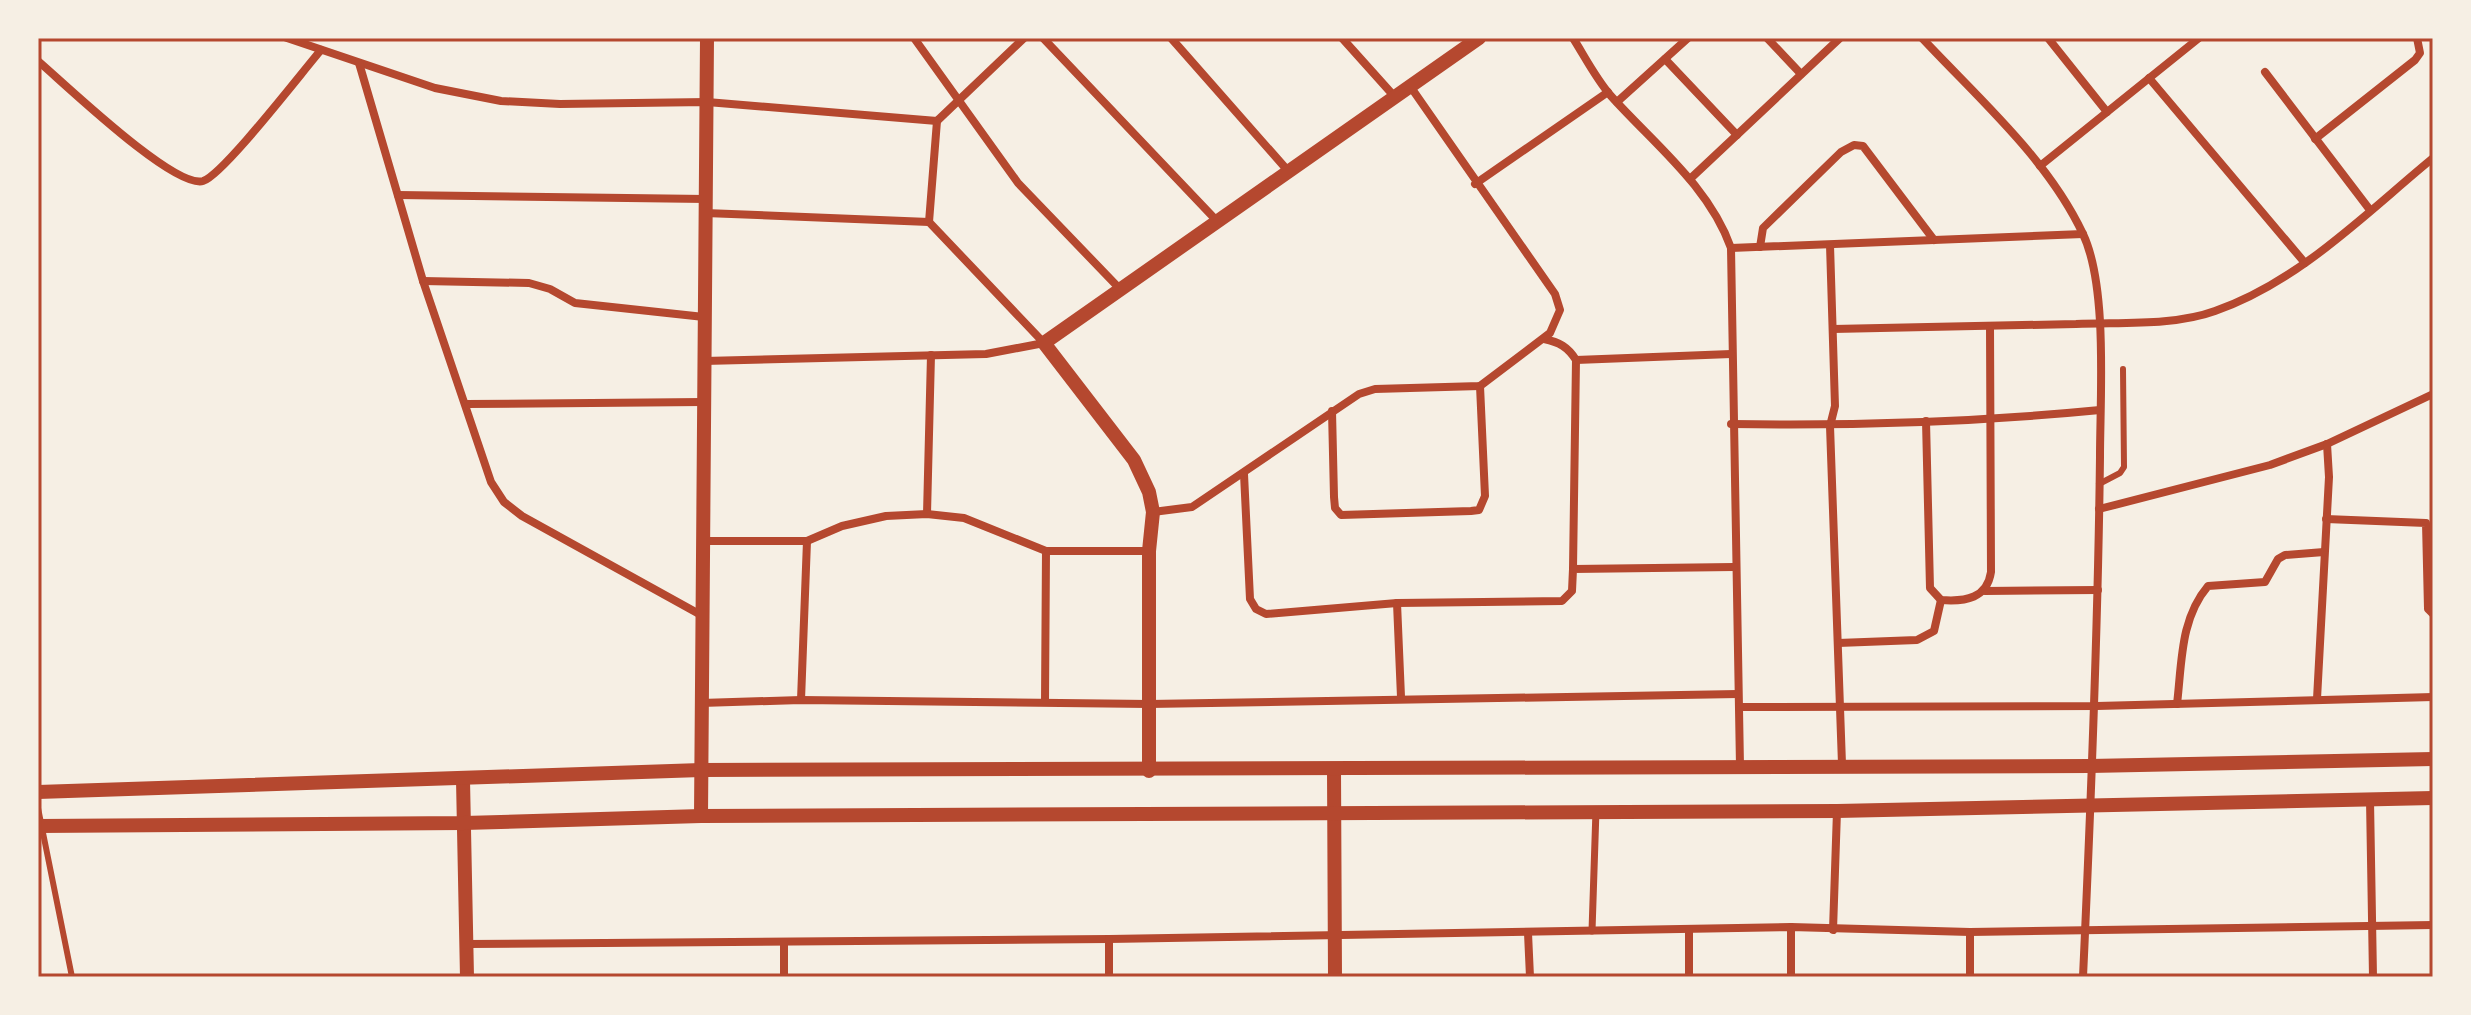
<svg xmlns="http://www.w3.org/2000/svg" width="2471" height="1015" font-family="'Space Grotesk',sans-serif">
  <style>
    .lines { fill: none; stroke-linecap: round; stroke-linejoin: round }
    .service { stroke: #b5482f; stroke-width: 6 }
    .pedestrian { stroke: #b5482f; stroke-width: 7 }
    .minor { stroke: #b5482f; stroke-width: 8 }
    .tertiary { stroke: #b5482f; stroke-width: 14 }
    .neatline { fill: none; stroke: #b5482f; stroke-width: 3 }
  </style>
  <rect width="100%" height="100%" fill="#f6efe4"/>
  <g class="lines">
    <g class="service">
      <path d="M2099,484L2120,473L2124,467L2123,369"/>
      <path d="M38,808L72,977"/>
    </g>
    <path class="pedestrian" d="M1592,931L1596,810"/>
    <g class="minor">
      <path d="M287,38L435,88L501,101L560,104L707,102L937,121L1024,38"/>
      <path d="M914,38L1018,183L1119,288"/>
      <path d="M1043,38L1216,220"/>
      <path d="M1171,38L1289,172"/>
      <path d="M1342,38L1394,96"/>
      <path d="M1573,38C1585,57 1596,79 1611,96C1653,143 1709,186 1731,248L1740,766"/>
      <path d="M1767,38L1801,74"/>
      <path d="M1922,38C1978,98 2048,159 2083,234C2108,287 2100,397 2100,457C2098,630 2091,803 2083,977"/>
      <path d="M2048,38L2107,112"/>
      <path d="M1665,59L1737,135"/>
      <path d="M38,61C65,84 174,189 203,181C223,175 302,72 321,50"/>
      <path d="M359,63L423,281L491,482L504,502L522,516L701,615"/>
      <path d="M2265,72L2370,210"/>
      <path d="M2149,78L2305,263"/>
      <path d="M1617,102L1688,38"/>
      <path d="M2315,139L2415,60L2420,53L2417,38"/>
      <path d="M2040,166L2199,38"/>
      <path d="M1690,179L1840,38"/>
      <path d="M1475,184L1608,92"/>
      <path d="M398,195L706,199"/>
      <path d="M929,222L937,121"/>
      <path d="M1830,245L1835,406L1830,426L1842,764"/>
      <path d="M1760,247L1763,228L1841,152L1854,145L1863,146L1934,240"/>
      <path d="M1731,248L2083,234"/>
      <path d="M423,281L529,283L550,289L575,303L704,317"/>
      <path d="M1833,329C1914,327 1995,325 2076,324C2120,322 2174,326 2215,311C2299,282 2366,213 2433,158"/>
      <path d="M1544,339C1559,342 1568,347 1576,360L1731,354"/>
      <path d="M704,361L986,354L1044,343L929,222L705,213"/>
      <path d="M466,404L703,402"/>
      <path d="M1332,411L1334,497L1335,508L1341,515L1471,511L1479,510L1485,496L1480,386"/>
      <path d="M1926,421L1930,588L1941,600C1966,602 1987,598 1991,572L1990,326"/>
      <path d="M1731,424C1855,426 1977,422 2100,410"/>
      <path d="M1244,474L1250,599L1256,609L1266,614L1397,603L1562,601L1572,591L1573,569L1734,567"/>
      <path d="M2099,509L2270,465L2327,444L2433,394"/>
      <path d="M1153,512L1192,507L1359,394L1375,389L1480,386L1550,333L1560,310L1555,294L1410,86"/>
      <path d="M927,514L931,355"/>
      <path d="M2326,519L2426,523L2428,609L2433,614"/>
      <path d="M702,541H807L842,526L886,516L927,514L964,518L1046,551H1149"/>
      <path d="M1573,569L1576,360"/>
      <path d="M1985,591L2098,590"/>
      <path d="M1397,603L1401,697"/>
      <path d="M1838,643L1917,640L1934,631L1941,600"/>
      <path d="M2317,699L2329,477L2327,444"/>
      <path d="M801,700L807,541"/>
      <path d="M1045,702L1046,551"/>
      <path d="M701,703L801,700L1149,704L1738,694"/>
      <path d="M2177,704C2182,663 2180,619 2208,586L2265,582L2278,559L2285,555L2324,552"/>
      <path d="M1739,707L2097,706L2433,697"/>
      <path d="M2370,800L2373,977"/>
      <path d="M1791,927V977"/>
      <path d="M1833,930L1837,811"/>
      <path d="M1970,932V977"/>
      <path d="M1528,933L1530,977"/>
      <path d="M468,944L1109,939L1791,927L1970,932L2433,925"/>
      <path d="M784,977V942"/>
      <path d="M1109,977V939"/>
      <path d="M1689,977V931"/>
    </g>
    <g class="tertiary">
      <path d="M1334,770L1335,977"/>
      <path d="M1149,771V551L1153,512L1149,492L1134,460L1044,343L1479,38"/>
      <path d="M463,780L467,977"/>
      <path d="M38,792L701,770L2090,766L2433,759"/>
      <path d="M701,816L707,38"/>
      <path d="M38,826L464,823L701,816L1837,811L2433,798"/>
    </g>
  </g>
  <rect width="2471" height="1015" fill="none" stroke="#f6efe4" stroke-width="80"/>
  <rect x="40" y="40" width="2391" height="935" class="neatline"/>
</svg>
